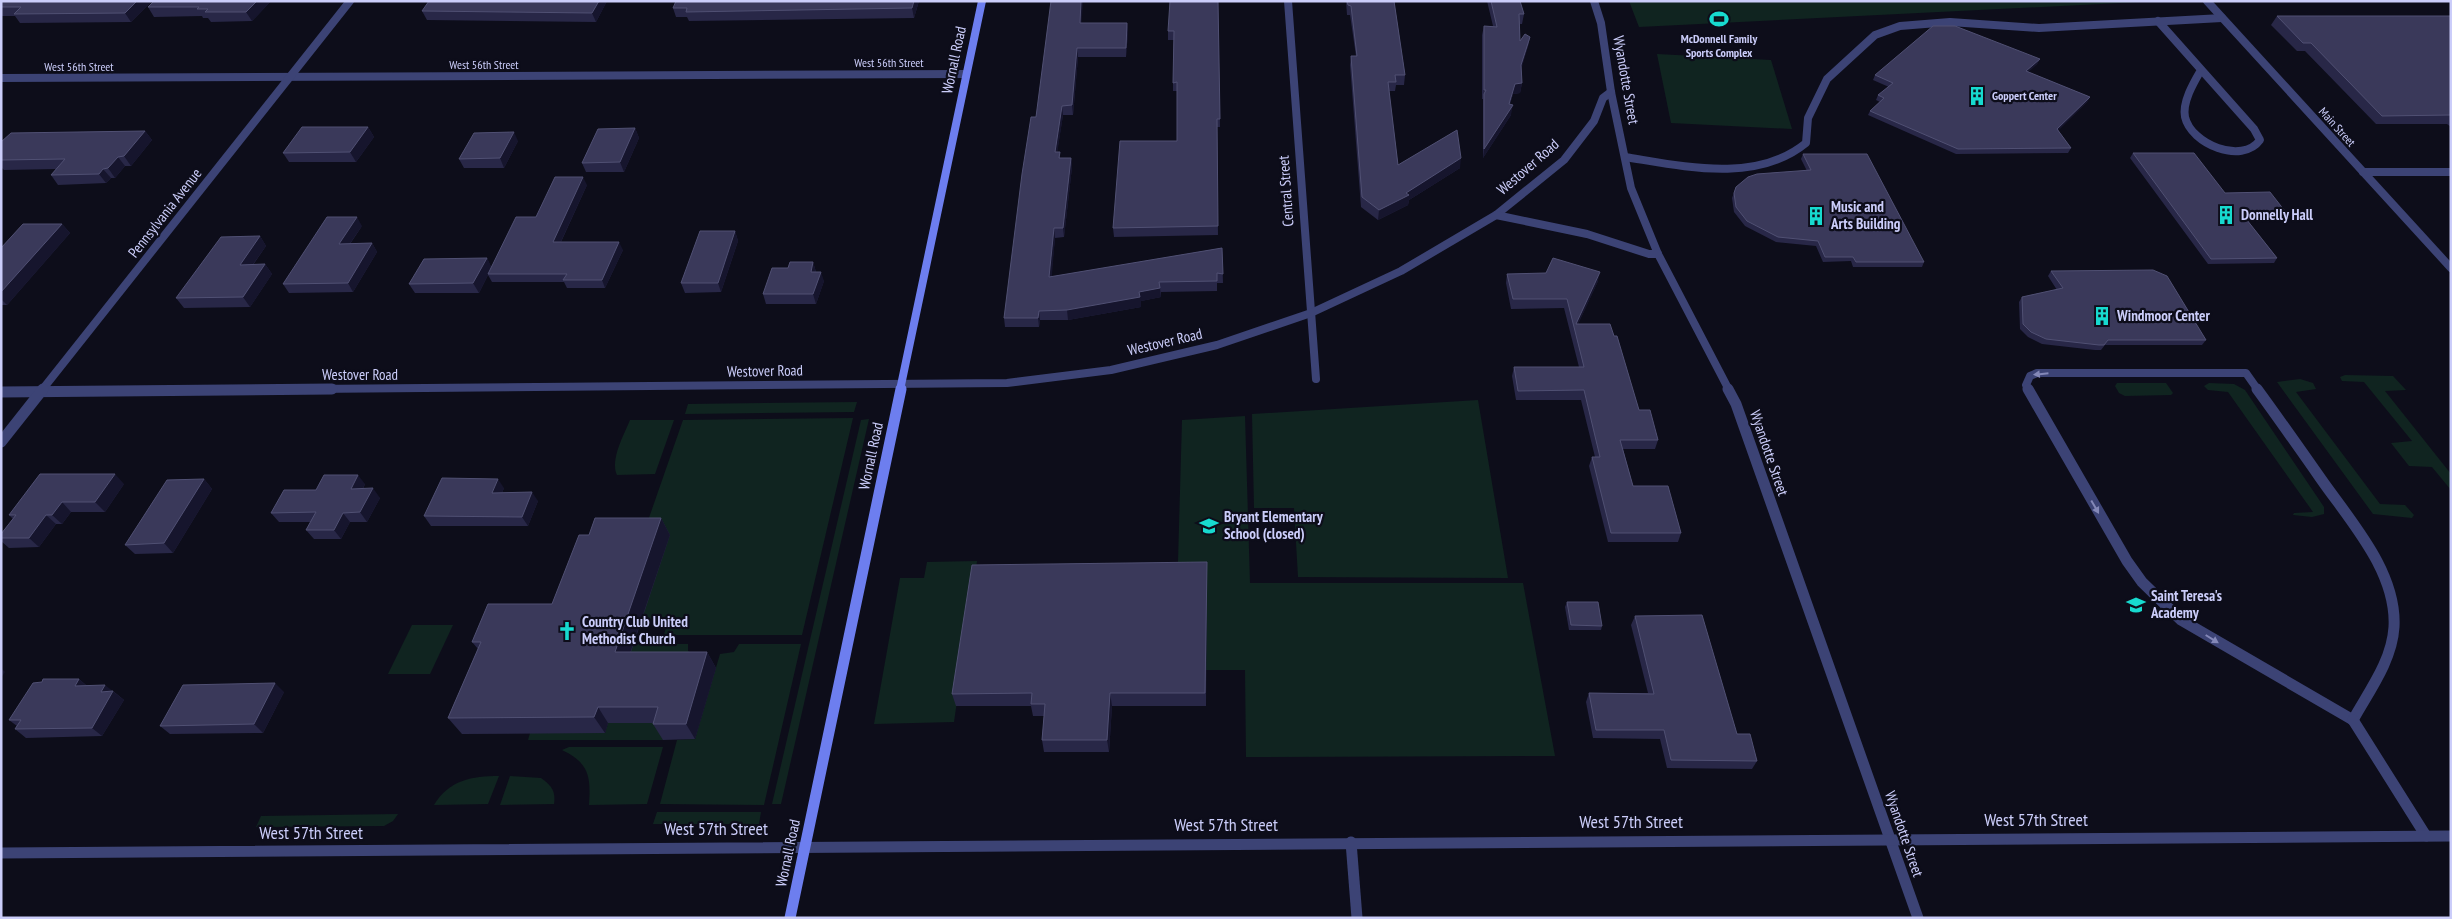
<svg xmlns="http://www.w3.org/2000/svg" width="2452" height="919" font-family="'PT Sans Narrow',sans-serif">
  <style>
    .green { fill: #102420 }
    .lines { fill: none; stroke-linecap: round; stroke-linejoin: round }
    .service-far1 { stroke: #3c4375; stroke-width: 8 }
    .service { stroke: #3c4375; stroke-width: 11 }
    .minor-far1 { stroke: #3c4375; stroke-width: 8 }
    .minor { stroke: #3c4375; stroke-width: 11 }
    .secondary-far1 { stroke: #6d7eef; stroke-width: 8 }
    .secondary { stroke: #6d7eef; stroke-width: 11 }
    .wall { fill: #282747 }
    .shaded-wall { fill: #16152d }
    .building { fill: #3a395a; stroke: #505073 }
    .oneway { fill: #8488b8 }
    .labels { text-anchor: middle; stroke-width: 4.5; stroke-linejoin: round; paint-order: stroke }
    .far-poi-label { font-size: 12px; font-weight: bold; fill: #cbcdfa; stroke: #0d0d1a }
    .far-street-label { font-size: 12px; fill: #cbcdfa; stroke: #0d0d1a }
    .street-label { font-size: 15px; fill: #cbcdfa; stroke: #0d0d1a }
    .poi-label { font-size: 15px; font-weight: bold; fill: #cbcdfa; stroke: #0d0d1a; text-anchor: start }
    .near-street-label { font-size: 18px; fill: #cbcdfa; stroke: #0d0d1a }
  </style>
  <rect width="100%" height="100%" fill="#0d0d1a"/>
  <g class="green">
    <path d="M1629,1H2160L1639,27Z"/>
    <path d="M1657,54L1771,60L1792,129L1671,123Z"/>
    <path d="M2345,375L2393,376L2406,390L2385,391L2451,474V490L2432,467L2409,466L2391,443L2412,441L2364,382L2342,381L2340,377Z"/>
    <path d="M2300,379L2313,383L2316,389L2296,392L2380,504L2405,505L2414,515L2412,518L2373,514L2277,382Z"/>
    <path d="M2117,383H2166L2173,393L2171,395L2125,396L2119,393L2115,386Z"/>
    <path d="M2209,383L2234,384L2245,390L2324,507V514L2312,517L2293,515L2294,513L2313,512L2228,392L2208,390L2204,386Z"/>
    <path d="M1478,400L1508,578L1298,577L1294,508H1254L1252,414Z"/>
    <path d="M857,402L854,412L685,414L688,404Z"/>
    <path d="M1245,416L1250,583H1523L1555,756L1246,757L1245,670H1206L1207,562H1178L1182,420Z"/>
    <path d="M853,418L802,635H664L667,623H640L643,535L683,420Z"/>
    <path d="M869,419L781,804H772L861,420Z"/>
    <path d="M630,420H674L655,474L617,475C610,459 624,435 630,420Z"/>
    <path d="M977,561L954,722L874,724L900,578H924L927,562Z"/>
    <path d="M412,625H453L430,674H388Z"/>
    <path d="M633,644H688V651L691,653L625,668Z"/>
    <path d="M739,644H801L764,805L660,804L677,740L695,739L720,654L734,652Z"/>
    <path d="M608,723H668L663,740H528L530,733H605Z"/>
    <path d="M569,747H663L647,804L589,805C591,776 589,763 562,750Z"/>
    <path d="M499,776L488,804L434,805C449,780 472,776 499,776Z"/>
    <path d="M510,776L541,778C551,785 556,791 554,804L500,805Z"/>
    <path d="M657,812H761L759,824H653Z"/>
    <path d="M398,814L393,821L384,826L256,827L261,816Z"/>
  </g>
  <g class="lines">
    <g class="service-far1">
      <path d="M2158,21L2254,129L2260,140C2242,165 2191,144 2185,117C2182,102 2194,82 2201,70"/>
      <path d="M1625,157C1682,166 1756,184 1806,143L1808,118L1827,79L1875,35L1900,26L1950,22L2039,28L2222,18"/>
      <path d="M2029,390L2026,385L2030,376L2037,373H2246L2258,390"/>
    </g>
    <g class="service">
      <path d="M2028,389L2127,561L2142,582L2181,620L2353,720"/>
      <path d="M2257,389C2279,419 2300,449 2321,479C2351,522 2397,572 2394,627C2392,661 2369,691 2353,720"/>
      <path d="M2353,720L2426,836"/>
    </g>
    <g class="minor-far1">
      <path d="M1288,1L1316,379"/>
      <path d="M1594,1L1601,23L1611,92L1631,188L1658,254L1729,390"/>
      <path d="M2207,1L2451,268"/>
      <path d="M1,78L966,74"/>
      <path d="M2363,172H2451"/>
      <path d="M1496,215L1564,160L1594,121L1603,98L1611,92"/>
      <path d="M42,390L350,1"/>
      <path d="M192,390L1007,383L1111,370L1217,345L1311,313L1401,271L1496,215L1587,234L1649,254H1658"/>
    </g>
    <g class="minor">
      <path d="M1728,389L1736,404L1918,918"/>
      <path d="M1,392L332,389"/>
      <path d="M1,442L43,389"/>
      <path d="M1351,842L1357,918"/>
      <path d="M1,853L2451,836"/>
    </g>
    <path class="secondary-far1" d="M900,390L982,1"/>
    <path class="secondary" d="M790,918L901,389"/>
  </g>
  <g class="wall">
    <path d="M1,1H152L131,22L20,23L15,16H1Z"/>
    <path d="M154,1H271L252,21L211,22L208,18H203L202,16L154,17L148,7Z"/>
    <path d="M607,1L596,22L427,20L422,11Z"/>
    <path d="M919,1L914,18L689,21L687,17H676L673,8Z"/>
    <path d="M1218,1L1220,127H1217L1218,235L1114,237L1113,228L1177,141V91H1173V83L1174,40H1168V31Z"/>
    <path d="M1346,1H1394L1405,75L1404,85H1396L1395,91H1389L1398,165L1460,168L1409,200L1408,205L1378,220L1361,207L1350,65L1351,56H1356L1350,15H1347Z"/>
    <path d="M1487,1H1520L1524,14L1522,24H1520V41L1530,37L1528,46L1521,68L1522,83L1520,93L1513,94L1510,104L1511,115L1483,158V99H1482V35L1484,26H1493Z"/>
    <path d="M2277,16H2451V127L2447,124H2376L2305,51H2297L2271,25Z"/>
    <path d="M1081,23H1127L1128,32L1126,57H1078L1073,115H1063L1057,152L1060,158H1071L1072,167L1064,237L1055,238L1051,277L1222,248L1223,283H1217V291L1161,292V297L1141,301V307L1068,320H1040L1039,327H1005L1004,318Z"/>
    <path d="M2040,59L2037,64L2028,72L2090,97L2087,102L2058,130L2071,148L2068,153L1956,154L1868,115L1870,111L1880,102L1876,100L1878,95L1889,87L1873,80L1875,75Z"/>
    <path d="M368,127L374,137L356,162H289L283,153Z"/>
    <path d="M635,128L639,138L624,172H586L582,163Z"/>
    <path d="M145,131L152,140L131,166H125L115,178H111L106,183L58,185L51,175L56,169L4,170L1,167V142Z"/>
    <path d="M518,141L504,168H464L459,159Z"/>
    <path d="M2133,153L2225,193L2288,215L2285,220H2247L2277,258L2274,263L2208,264L2130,158Z"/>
    <path d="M1803,154L1924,262L1922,267H1853L1851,261L1823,262L1816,246L1776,242L1745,226L1734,212L1732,198L1736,187L1807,171L1801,159Z"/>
    <path d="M587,185L561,242L623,250L605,288H567L564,282H492L488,275L479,293H415L409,284L487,258L491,267L536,217Z"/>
    <path d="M62,224L70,233L7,305H1V248Z"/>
    <path d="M362,226L350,244L372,243L377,252L353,292L289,293L283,284Z"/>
    <path d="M735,231L738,241L721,292L685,293L681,283Z"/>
    <path d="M260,236L266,246L253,265L265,264L272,274L250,307L184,308L176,298Z"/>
    <path d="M813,262L816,272L824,281L816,304H766L763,294L788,268Z"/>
    <path d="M2051,271L2206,340L2202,345H2105L2101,350H2095L2042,344L2028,337L2020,329L2019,302L2022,297L2057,290L2048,276Z"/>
    <path d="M1507,274L1598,281L1578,324L1614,336L1639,410L1658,440L1655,449H1623L1633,486L1681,533L1678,542H1608L1589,466L1592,457H1595L1581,400H1516L1512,376L1514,367H1579L1564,308L1511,309L1506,283Z"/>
    <path d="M204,479L212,489L173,553L135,554L125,545Z"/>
    <path d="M124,484L105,512H71L62,524H56L39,547L9,548L1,541V534L13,519L9,515Z"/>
    <path d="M365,484L363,489L380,498L367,522H350L341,539H314L306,530L311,522H279L271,513L316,490Z"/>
    <path d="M504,488L502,493L538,501L528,526H431L424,516Z"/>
    <path d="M661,518L670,535L631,652H707L716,668L695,739L663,740L653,724V723H608L605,733L462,734L448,718L478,649L472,642L552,604L589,535Z"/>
    <path d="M1207,562L1206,706H1112L1109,752H1044L1042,740L1044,716H1033L1031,706H956L952,694Z"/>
    <path d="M1567,602L1602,626L1601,630H1569L1565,607Z"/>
    <path d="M1635,616L1737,734L1757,761L1752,769L1667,768L1660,739L1593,738L1586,702L1589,693H1648L1631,625Z"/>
    <path d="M79,679L86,685L113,691L124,700L102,736L26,738L15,729L17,726L9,720Z"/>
    <path d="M284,692L263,733L170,734L160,726Z"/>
  </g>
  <g class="shaded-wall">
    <path d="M137,1H152L131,22L125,13Z"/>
    <path d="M257,1H271L252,21L246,12Z"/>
    <path d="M599,1H607L596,22L592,13Z"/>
    <path d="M914,1H919L914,18L912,8Z"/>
    <path d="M1081,1H1083L1081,32L1080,23Z"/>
    <path d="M1127,23L1128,32L1126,57V48Z"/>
    <path d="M1530,37L1528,46L1520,74L1521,65Z"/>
    <path d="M1077,48L1078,57L1073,115L1072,105Z"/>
    <path d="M2040,59L2037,64L2024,76L2026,71Z"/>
    <path d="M1522,83L1520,93L1513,94L1507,114L1509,104L1515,84Z"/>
    <path d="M2090,97L2087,102L2055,134L2057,129Z"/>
    <path d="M1513,105L1511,115L1483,158L1484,149Z"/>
    <path d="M1062,106L1063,115L1056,161L1055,152Z"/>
    <path d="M368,127L374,137L356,162L350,152Z"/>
    <path d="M635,128L639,138L624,172L620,162Z"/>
    <path d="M145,131L152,140L131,166L124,156Z"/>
    <path d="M514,132L518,141L504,168L500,158Z"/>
    <path d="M118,157L125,166L115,178L108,168Z"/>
    <path d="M1071,158L1072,167L1064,237L1063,228Z"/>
    <path d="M1461,158L1460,168L1409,200L1408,205L1378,220L1379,210Z"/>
    <path d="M103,169L111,178L106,183L99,174Z"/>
    <path d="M583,177L587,185L557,250L553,242Z"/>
    <path d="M357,217L362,226L344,252L339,244Z"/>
    <path d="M62,224L70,233L7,305L1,299V292Z"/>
    <path d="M1054,228L1055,238L1051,287L1049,277Z"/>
    <path d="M735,231L738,241L721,292L718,283Z"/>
    <path d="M260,236L266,246L246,274L240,265Z"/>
    <path d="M619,242L623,250L605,288L602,280Z"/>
    <path d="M372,243L377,252L353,292L348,283Z"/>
    <path d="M487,258L492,268L488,274V275L479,293L473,283Z"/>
    <path d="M813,262L816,272H811Z"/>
    <path d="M265,264L272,274L250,307L243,297Z"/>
    <path d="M821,272L824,281L816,304L813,294Z"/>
    <path d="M1600,272L1598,281L1575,331L1576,324Z"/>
    <path d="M1160,288L1161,297L1141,301V307L1068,320L1067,310L1139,292Z"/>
    <path d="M1039,311L1040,320L1039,327L1038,318Z"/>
    <path d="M115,474L124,484L105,512L95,502Z"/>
    <path d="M358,475L365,484L358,498L351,489Z"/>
    <path d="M204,479L212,489L173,553L164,543Z"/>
    <path d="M498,479L504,488L498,502L492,493Z"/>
    <path d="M373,488L380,498L367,522L360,512Z"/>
    <path d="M532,492L538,501L528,526L522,517Z"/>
    <path d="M62,502L71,512L62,524L52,515Z"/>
    <path d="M343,513L350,522L341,539L334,530Z"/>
    <path d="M46,515L56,524L39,547L29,538Z"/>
    <path d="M661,518L670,535L625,668L615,652Z"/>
    <path d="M707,652L716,668L695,739L686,724Z"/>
    <path d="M1,668L5,672L1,678Z"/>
    <path d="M79,679L89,688L75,686Z"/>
    <path d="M275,683L284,692L263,733L254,724Z"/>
    <path d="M105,685L124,700L102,736L92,728L101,692Z"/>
    <path d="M1110,693L1112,706L1109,752L1107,740Z"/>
    <path d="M598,707L608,723L605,733L594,717Z"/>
  </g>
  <g class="building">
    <path d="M1,1H137L125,13L14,14L21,7H1Z"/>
    <path d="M154,1H257L246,12H205L208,9H197L199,7H148Z"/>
    <path d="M429,1H599L592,13L422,11Z"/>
    <path d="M676,1H914L912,8L686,12L687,8H673Z"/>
    <path d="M1051,1H1081L1080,23H1127L1126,48H1077L1072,105L1062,106L1055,152H1060L1059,158H1071L1063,228H1054L1049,277L1222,248L1223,274L1217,273V281L1159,282L1160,288L1139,292L1140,297L1067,310L1039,311L1038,318H1004L1022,174L1031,117H1036Z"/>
    <path d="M1170,1H1218L1220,119H1217L1218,226L1113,228L1120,141H1177V82L1173,83L1174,31H1168Z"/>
    <path d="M1347,1H1394L1405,75H1395L1396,82H1388L1398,165L1457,130L1461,158L1406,193L1409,195L1379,210L1362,197L1351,56H1357L1351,6L1348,5Z"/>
    <path d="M1491,1H1520L1524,14H1519L1520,41L1525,34L1530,37L1521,65L1522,83L1515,84L1509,104L1513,105L1484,149V94L1486,90H1484V26L1497,27Z"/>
    <path d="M2277,16H2451V115L2382,116L2311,43H2303Z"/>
    <path d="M1933,26H1955L2040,59L2026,71L2090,97L2057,129L2071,148L1958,149L1870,111L1884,98L1878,95L1893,83L1875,75Z"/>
    <path d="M302,127H368L350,152L283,153Z"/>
    <path d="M635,128L620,162L582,163L598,129Z"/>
    <path d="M145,131L124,156L118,157L108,168L103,169L99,174L51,175L65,159L1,160V142L11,133Z"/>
    <path d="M514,132L500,158L459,159L474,133Z"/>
    <path d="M2133,153H2194L2225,193L2270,192L2288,215H2243L2277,258L2211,259Z"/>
    <path d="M1803,154H1867L1924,262H1856L1853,257H1825L1818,241L1778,237L1747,221L1736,207L1734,193L1736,187L1748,177L1757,174L1811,170Z"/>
    <path d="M555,177H583L553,242H619L602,280H563L567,274H488L516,217H536Z"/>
    <path d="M327,217H357L339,244L372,243L348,283L283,284Z"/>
    <path d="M23,224H62L1,292V248Z"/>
    <path d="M700,231H735L718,283H681Z"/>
    <path d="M260,236L240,265L265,264L243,297L176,298L221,237Z"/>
    <path d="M487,258L473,283L409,284L424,259Z"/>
    <path d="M1553,258L1600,272L1576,324H1610L1614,336H1617L1639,410H1650L1658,440H1620L1633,486H1668L1681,533H1611L1592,457H1600L1584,390L1518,391L1514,367H1584L1567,299H1513L1507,274L1546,273Z"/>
    <path d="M790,262H813L811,272H821L813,294H763L772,268H788Z"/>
    <path d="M2153,270L2167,276L2206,340H2108L2104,345H2099L2046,339L2031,332L2023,324L2022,297L2063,288L2051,271Z"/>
    <path d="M40,474H115L95,502H62L52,515H46L29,538H1V534L16,515H9Z"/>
    <path d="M324,475H358L351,489L373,488L360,512L343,513L334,530H306L316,512L271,513L284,490H316Z"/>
    <path d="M442,478L498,479L492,493L532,492L522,517L424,516Z"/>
    <path d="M204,479L164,543L125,545L167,480Z"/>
    <path d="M595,518H661L615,652H707L686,724H653L658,707H598L594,717L448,718L481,642H472L488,604H552L579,535H589Z"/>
    <path d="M1207,562L1205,693H1110L1107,740H1042L1045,704H1031L1032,693L952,694L972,565Z"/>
    <path d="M1567,602H1598L1602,626L1571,625Z"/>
    <path d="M1702,615L1737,734H1750L1757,761L1671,760L1664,730H1596L1589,693L1654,694L1635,616Z"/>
    <path d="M43,679H79L75,686L105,685L101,692L113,691L92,728L15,729L21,720H9L33,683L42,682Z"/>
    <path d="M275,683L254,724L160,726L183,685Z"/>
  </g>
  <defs><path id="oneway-solid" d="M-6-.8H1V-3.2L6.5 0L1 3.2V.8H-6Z" transform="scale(1.25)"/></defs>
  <g class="oneway">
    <use href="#oneway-solid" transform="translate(2041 374) rotate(174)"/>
    <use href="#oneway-solid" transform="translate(2095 507) rotate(60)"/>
    <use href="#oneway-solid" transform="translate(2212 639) rotate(32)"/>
  </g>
  <defs>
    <g id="stadium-bare" transform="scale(1.5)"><path d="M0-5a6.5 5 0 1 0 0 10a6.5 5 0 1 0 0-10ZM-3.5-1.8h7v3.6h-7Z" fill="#17dacf" stroke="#0d0d1a" stroke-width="2.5" paint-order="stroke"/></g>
    <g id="building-bare" transform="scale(1.5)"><path d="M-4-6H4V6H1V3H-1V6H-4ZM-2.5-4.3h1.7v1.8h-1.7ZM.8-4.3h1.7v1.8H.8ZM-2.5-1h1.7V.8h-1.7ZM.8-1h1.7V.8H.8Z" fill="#17dacf" stroke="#0d0d1a" stroke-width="2.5" paint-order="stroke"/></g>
    <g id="school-bare" transform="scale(1.5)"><path d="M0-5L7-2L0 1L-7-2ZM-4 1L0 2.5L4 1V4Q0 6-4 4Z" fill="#17dacf" stroke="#0d0d1a" stroke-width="2.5" paint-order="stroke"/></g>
    <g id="church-bare" transform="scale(1.5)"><path d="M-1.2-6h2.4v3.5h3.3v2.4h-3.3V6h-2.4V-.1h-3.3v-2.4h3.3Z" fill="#17dacf" stroke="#0d0d1a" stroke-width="2.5" paint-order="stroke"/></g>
  </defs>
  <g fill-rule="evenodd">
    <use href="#stadium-bare" x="1719" y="19"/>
    <use href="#building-bare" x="1977" y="96"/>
    <use href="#building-bare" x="2226" y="215"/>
    <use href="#building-bare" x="1816" y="216"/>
    <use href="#building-bare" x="2102" y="316"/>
    <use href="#school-bare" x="1209" y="526"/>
    <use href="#school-bare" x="2136" y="605"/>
    <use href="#church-bare" x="567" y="631"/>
  </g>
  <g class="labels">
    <g class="far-poi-label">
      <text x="1719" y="43">McDonnell Family<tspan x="1719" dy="14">Sports Complex</tspan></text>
      <text x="1992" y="100" text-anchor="start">Goppert Center</text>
    </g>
    <g class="far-street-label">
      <text x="889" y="67">West 56th Street</text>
      <text x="484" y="69">West 56th Street</text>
      <text x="79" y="71">West 56th Street</text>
      <text transform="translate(2337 127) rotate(48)" y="4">Main Street</text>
    </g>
    <g class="street-label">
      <text transform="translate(954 60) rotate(-78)" y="5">Wornall Road</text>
      <text transform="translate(1626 80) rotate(80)" y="5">Wyandotte Street</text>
      <text transform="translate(1528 167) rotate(-41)" y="5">Westover Road</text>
      <text transform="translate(1286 191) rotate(-94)" y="5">Central Street</text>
      <text transform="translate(165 213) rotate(-52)" y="5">Pennsylvania Avenue</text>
      <text transform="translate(1165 342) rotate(-13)" y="5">Westover Road</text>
      <text transform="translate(765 371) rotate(-1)" y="5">Westover Road</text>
      <text x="360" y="380">Westover Road</text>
      <text transform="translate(1769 453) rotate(71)" y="5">Wyandotte Street</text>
      <text transform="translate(871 456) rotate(-78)" y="5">Wornall Road</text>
      <text transform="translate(1904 834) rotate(71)" y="5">Wyandotte Street</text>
      <text transform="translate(788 853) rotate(-78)" y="5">Wornall Road</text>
    </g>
    <g class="poi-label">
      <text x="1831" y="212">Music and<tspan x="1831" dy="17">Arts Building</tspan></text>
      <text x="2241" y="220">Donnelly Hall</text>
      <text x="2117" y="321">Windmoor Center</text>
      <text x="1224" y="522">Bryant Elementary<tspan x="1224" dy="17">School (closed)</tspan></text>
      <text x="2151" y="601">Saint Teresa's<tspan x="2151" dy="17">Academy</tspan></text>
      <text x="582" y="627">Country Club United<tspan x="582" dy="17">Methodist Church</tspan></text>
    </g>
    <g class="near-street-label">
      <text x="2036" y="826">West 57th Street</text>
      <text x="1631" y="828">West 57th Street</text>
      <text x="1226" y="831">West 57th Street</text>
      <text x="716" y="835">West 57th Street</text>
      <text x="311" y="839">West 57th Street</text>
    </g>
  </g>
  <rect width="2452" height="919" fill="none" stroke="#cbcdfa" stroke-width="5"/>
</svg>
